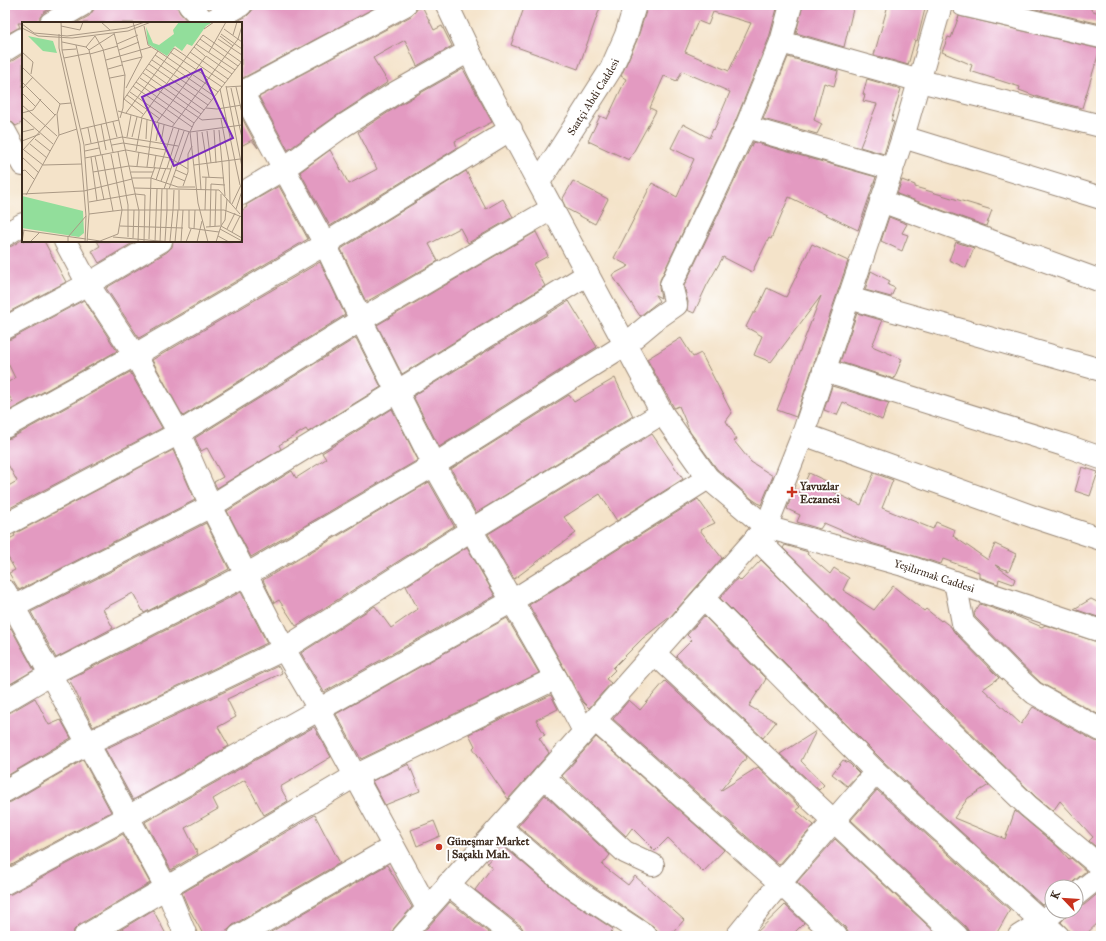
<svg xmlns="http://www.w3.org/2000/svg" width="1106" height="941" font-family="'IM FELL Great Primer',serif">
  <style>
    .building { fill: #e39ac1; fill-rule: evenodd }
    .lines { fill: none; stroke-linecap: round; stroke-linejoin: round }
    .minor-casing { stroke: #988674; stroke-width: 24 }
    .minor { stroke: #fff; stroke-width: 22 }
    .poi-dot { fill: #c8321e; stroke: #fff; stroke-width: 1.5 }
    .labels { text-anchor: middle; stroke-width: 4; stroke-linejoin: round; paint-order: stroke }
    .street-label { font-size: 11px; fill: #3b2a1e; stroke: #fff }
    .poi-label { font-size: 11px; font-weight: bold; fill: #3b2a1e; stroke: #fff; text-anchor: start }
    .inset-road { fill: none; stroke: #aa9985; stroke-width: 1 }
    .view { fill: #7b2cbf; fill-opacity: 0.15; stroke: #7b2cbf; stroke-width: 2 }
    .inset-edge { fill: none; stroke: #3b2a1e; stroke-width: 2 }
  </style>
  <rect width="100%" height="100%" fill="#fff"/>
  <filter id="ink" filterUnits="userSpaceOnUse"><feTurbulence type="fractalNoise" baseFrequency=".025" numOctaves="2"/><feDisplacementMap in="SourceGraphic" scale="8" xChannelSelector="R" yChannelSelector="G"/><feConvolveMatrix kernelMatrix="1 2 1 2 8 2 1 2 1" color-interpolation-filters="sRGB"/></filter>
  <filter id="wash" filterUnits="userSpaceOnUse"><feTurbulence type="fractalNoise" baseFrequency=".012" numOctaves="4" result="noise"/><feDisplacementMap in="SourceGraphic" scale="16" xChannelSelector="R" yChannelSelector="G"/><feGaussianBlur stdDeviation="0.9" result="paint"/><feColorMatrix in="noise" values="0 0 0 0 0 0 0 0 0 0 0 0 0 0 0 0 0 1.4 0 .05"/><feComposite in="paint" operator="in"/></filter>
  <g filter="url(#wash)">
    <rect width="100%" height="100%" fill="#f4e3c9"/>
    <g id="blocks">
      <g class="building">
        <path d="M5,5H57L44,12L40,17L39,23H18L20,27L5,35Z"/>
        <path d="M94,5H177L180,13L189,23H76L89,16L93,11Z"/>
        <path d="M253,5H377L378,6L243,78H241V23H234L247,16L252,11Z"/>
        <path d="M525,5H601L578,69L511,45Z"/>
        <path d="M648,5H778L769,38L735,122L660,280L659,288L661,298L655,295L659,301L640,316L612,275L629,266L614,258L652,183L677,197L694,159L671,148L683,124L709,138L713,129L714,130L730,92L682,71L677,81L664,76L650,108L656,111L629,160L588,141L600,116L607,119L626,79L621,76L637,40ZM713,12L751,23L729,71L685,52L698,21L708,25Z"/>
        <path d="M803,5H854L844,47L796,33Z"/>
        <path d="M888,5H926L917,41L915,40L908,65L874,55Z"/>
        <path d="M1027,5H1092L1091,10L1101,14V24L1026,7Z"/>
        <path d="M422,6L434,30L442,26L452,46L417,66L405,40L373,58L388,82L336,116L288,150L259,97L411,16L415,12L417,9Z"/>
        <path d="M959,16L1100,49L1082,108L1041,98L1019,90L1020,87L970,71L972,65L942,52L948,37L951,38Z"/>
        <path d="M23,54V122L16,126L11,121L5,120V62L12,61Z"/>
        <path d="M788,57L838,71L834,86L824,83L814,120L822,124L817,134L763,119Z"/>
        <path d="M463,69L492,122L455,141L457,148L330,226L300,172L330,150L349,184L377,169L358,132L401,104Z"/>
        <path d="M867,79L901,89L891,121L894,122L884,154L860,147L877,104L863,101L865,95L863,94Z"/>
        <path d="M241,116L258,148L252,140L241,146Z"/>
        <path d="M753,142L876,177L858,230L789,197L771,239L769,238L752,272L723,257L707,285L694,313L687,310L688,302L684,286Z"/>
        <path d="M466,171L486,209L503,199L513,217L468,243L460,228L429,244L438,261L366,302L341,249Z"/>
        <path d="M902,180L915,185V187L992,210L986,226L897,194Z"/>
        <path d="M573,181L608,199L595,224L567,209L565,206L562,200Z"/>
        <path d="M279,186L308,239L139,338L106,288L167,252L172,247L173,241H241V211L247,207L246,205Z"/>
        <path d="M889,217L907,224L902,233L908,235L902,251L881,241Z"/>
        <path d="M536,232L548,256L533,264L545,286L402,374L377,325Z"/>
        <path d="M23,239V241H44L66,282L5,314V247L12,246Z"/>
        <path d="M97,241H136L99,263L92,251L100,246Z"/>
        <path d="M956,242L974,248L966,268L949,260Z"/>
        <path d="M812,244L848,261L796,417L777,410L821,296L771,362L754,355L762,336L746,327L753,313H755L767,288L786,297Z"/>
        <path d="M320,262L345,315L183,416L152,360Z"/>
        <path d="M871,271L890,281L888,285L895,288L891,297L865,290Z"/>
        <path d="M84,300L117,351L5,413V407L13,402L5,390V384L15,378L5,357V340L11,339Z"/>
        <path d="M569,301L597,347L439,447L413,396Z"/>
        <path d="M857,313L881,320L882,322L872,346L902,359L894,379L840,362Z"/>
        <path d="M356,338L381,387L308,432L306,429L279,445L281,449L217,488L214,482L223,477L207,448L201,451L195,438Z"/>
        <path d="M681,338L693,357L701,353L732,413L726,421L737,439L734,441L751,462L773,476L761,505L752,499L717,469L690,432L679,406L674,408L673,406L647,359Z"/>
        <path d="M130,372L162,428L6,510L5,508V488L17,481L5,459V439L11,438Z"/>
        <path d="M615,378L633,416L476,513L451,469L569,395L574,402Z"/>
        <path d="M832,386L889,403L882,420L843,402L837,415L824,410Z"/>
        <path d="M392,409L418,460L251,557L227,511L292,471L296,478L326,459L322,453Z"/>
        <path d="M652,434L683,479L617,521L600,494L564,517L576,533L514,579L488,534Z"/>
        <path d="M173,450L195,500L19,590L9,573L15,570L5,552V541L15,536L14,534Z"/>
        <path d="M1082,467L1098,472L1090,496L1075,491Z"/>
        <path d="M809,473L826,481L823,487L861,505L874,473L893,480L882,508L933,529L936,522L955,530L953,536L988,560L995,544L1016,554L1009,571L995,565L1015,579L1013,584L999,579L998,584L979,577V572L943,559L941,564L871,543L824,523L820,529L797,522L800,515L787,509L794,489L800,493Z"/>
        <path d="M429,482L454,526L296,626L279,600L274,603L263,580Z"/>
        <path d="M698,499L715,523L700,530L722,558L670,617L643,638L613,668L615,670L606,679L611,683L589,708L583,702L529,605Z"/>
        <path d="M206,523L229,569L144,613L133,593L103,609L113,628L56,658L31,612Z"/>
        <path d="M785,545L808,552L807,554L830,574L834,568L849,578L843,590L874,610L893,586L924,611L926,609L941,621L942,620L951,627L954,632L999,678L983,689L1021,724L1033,707L1095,741L1101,742V851L1089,841L1093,837L1060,801L1053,811L1036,797L948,711L783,548Z"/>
        <path d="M467,547L495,596L324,692L301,653L375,606L391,628L418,609L406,586Z"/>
        <path d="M761,560L989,785L968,798L954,818L1005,839L1015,811L1058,847L1069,859L1071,858L1086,871L1067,887H1052V899L1042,905L885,763L720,598L738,578L741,581Z"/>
        <path d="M241,592L267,643L93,727L69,679Z"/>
        <path d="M1091,599L1101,604V618L1074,609Z"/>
        <path d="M980,604L1016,616L1042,627L1045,625L1101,643V716L1041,683L1018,661L975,617L974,613Z"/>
        <path d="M704,616L766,679L749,706L776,722L763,738L676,656L692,640L687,635Z"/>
        <path d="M507,618L539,673L361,759L336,714Z"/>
        <path d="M11,628L34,670L5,687V631Z"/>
        <path d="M278,666L282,673L227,699L236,717L218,727L229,746L133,800L105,749Z"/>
        <path d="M665,681L747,757L720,791L758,767L800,807L796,810L814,825L779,865L613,719L629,700L640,710Z"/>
        <path d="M551,695L558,709L536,720L545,735L539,738L549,753L508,799L473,748L475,746L469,734Z"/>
        <path d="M35,698L49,725L61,720L71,738L5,777V713L11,712Z"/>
        <path d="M314,727L331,757L280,787L288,801L264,815L245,780L213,799L218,809L185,828L198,854L171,870L145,822Z"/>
        <path d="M816,731L801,761L824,785L819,790L780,754Z"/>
        <path d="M596,737L724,850L703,872L668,838L655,851L632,828L626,836L562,776Z"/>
        <path d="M83,760L111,812L8,867L5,862V803L11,802Z"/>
        <path d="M843,760L850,764L859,773L847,786L832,774Z"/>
        <path d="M409,764L420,791L385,805L372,781Z"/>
        <path d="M877,790L1010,910L995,936H975L969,932L966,927L851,820Z"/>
        <path d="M545,795L610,855L602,865L628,885L635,876L684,920L670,936H658L657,930L653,926L572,872L518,826Z"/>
        <path d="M315,815L340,863L233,925L228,930L217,936H204L188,907L182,893Z"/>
        <path d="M434,821L440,836L417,846L411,830Z"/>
        <path d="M123,834L150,883L79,925L74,930L73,936H5V895L11,894Z"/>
        <path d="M835,839L939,936H848V932L845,927L797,882Z"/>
        <path d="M502,845L556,891L613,929L609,936H525L524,931L521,926L475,890L492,867L487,863Z"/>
        <path d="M387,865L412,907L394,928L391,936H274L271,932Z"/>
        <path d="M1101,891V920L1084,936H1070V932L1061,922L1067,916V911H1076V907L1084,905Z"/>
        <path d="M450,902L493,936H420Z"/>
        <path d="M785,905L804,923L791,936H753Z"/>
        <path d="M153,910L167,936H110Z"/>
      </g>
    </g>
  </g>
  <g filter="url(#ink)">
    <use href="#blocks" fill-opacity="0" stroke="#988674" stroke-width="1"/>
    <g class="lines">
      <g class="minor-casing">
        <g id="minor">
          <path d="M189,5L206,23"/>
          <path id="s1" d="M447,5L479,72L662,413L708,478L766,527L903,565L1101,631"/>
          <path d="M963,5L1101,37"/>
          <path d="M51,23L82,5"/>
          <path d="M208,23L241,5"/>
          <path d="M781,42L920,81L1101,126"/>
          <path d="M5,50L23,39"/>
          <path d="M241,90L325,244L361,320L434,465L556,678L584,731"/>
          <path d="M241,93L405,5"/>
          <path d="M746,127L892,169"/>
          <path d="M5,132L23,165"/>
          <path d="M903,137L1101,198"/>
          <path id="s2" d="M539,182L611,69L626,35L635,5"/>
          <path d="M241,194L283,169L343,126L395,93L469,51"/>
          <path d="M881,201L1101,281"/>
          <path d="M5,235L23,224"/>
          <path d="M65,241L88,284L135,355L179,433L211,506L284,649L319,709L427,908"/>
          <path d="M849,298L1101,370"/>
          <path d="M5,328L88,284L161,241"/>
          <path d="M824,370L1064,445L1101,458"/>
          <path d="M5,427L135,355L325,244L511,129"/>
          <path d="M803,434L1034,517L1101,539"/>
          <path d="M5,525L179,433L361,320L553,208"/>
          <path d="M756,538L939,720L1028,806L1101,867"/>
          <path d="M955,582L963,623L1009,670L1034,693L1101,730"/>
          <path d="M5,591L166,887L186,936"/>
          <path d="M703,598L876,772L1058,936"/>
          <path d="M5,611L211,506L588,274"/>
          <path d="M654,653L957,936"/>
          <path d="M5,701L51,674L246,575L434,465L626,344L656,319L676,305L671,285L746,127L781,42L791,5"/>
          <path d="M595,720L780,883L836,936"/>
          <path d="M544,777L625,852L653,865"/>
          <path d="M5,791L88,743L284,649L471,530L662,413"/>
          <path d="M500,827L564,882L646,936"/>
          <path d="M5,883L128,817L512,601L708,478"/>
          <path d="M448,884L513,936"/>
          <path d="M1076,895L1101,875"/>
          <path d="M85,936L355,776L556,678"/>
          <path d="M239,936L393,847"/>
          <path d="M403,936L766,527L803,434L903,137L941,5"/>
          <path d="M737,936L780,883L876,772"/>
          <path d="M1019,936L1043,921L1055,911"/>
        </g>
      </g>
      <use href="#minor" class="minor"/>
    </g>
  </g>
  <g class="poi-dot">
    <path d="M790 486h4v4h4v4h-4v4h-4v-4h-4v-4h4z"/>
    <circle cx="439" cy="847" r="4"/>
  </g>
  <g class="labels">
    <g class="street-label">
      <text dy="4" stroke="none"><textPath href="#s2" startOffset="101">Saatçi Abdi Caddesi</textPath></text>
      <text dy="4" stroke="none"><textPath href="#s1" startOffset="792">Yeşilırmak Caddesi</textPath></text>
    </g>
    <g class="poi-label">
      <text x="800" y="490">Yavuzlar<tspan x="800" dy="13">Eczanesi</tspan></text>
      <text x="447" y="845">Güneşmar Market<tspan x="447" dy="13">| Saçaklı Mah.</tspan></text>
    </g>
  </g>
  <g transform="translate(22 22)">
    <rect width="220" height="220" fill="#f4e3c9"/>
    <path d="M157,0H191L184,4L170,24L165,22L160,29L153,24L145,34L126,22L124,5L131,21L137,23L152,12L151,8ZM6,14L31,19L35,31L21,29ZM0,174L61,189L62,211L57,215L0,206Z" fill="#92de9b"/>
    <path class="inset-road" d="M39,0L40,28L62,123L67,192L65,220M79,0L88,8M0,2L12,11L45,14L105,6L123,0M39,4L58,8L61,0M0,6L16,14L50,16L106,9L129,0M182,7L192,0M202,7L220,20M92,11L103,53L101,86L98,96M37,12V26L58,122L64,194L63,220M199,12L220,27M211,13L215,0M73,14L81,27L117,189L116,220M198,14L211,24M178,17L216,44M196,17L220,33M40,20L64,25L67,28L91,130M95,22L116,13M174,22L213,48M54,23L79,133M64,25L73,14M172,25L183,34M40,28L54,27M67,28L92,12M97,28L117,20M136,29L196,70M0,30L11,40L9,52M148,30L200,65M168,30L206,57M187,30L204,0M68,32L96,24M133,33L192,74M42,36L68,31M84,38L129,25M130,38L189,78M100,40L120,35M127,42L186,83M0,45L38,82L49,81M86,47L100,43M124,47L182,88M121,51L179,92M88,56L103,53M118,56L180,98L204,96M0,60L33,93M114,60L172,101M111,64L170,105M204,64L220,145M204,65L220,64M214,65L220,91M104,66L120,35L111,0M209,66L220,116M0,67L11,55M198,67L218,163M108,70L153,102M0,71L14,85M105,73L138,97M0,83L35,114M184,86L195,87L220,83M96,89L168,110L220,103M0,91L11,88L19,77M104,91L152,26L203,61M121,92L102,77L136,29L126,23L122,4M0,95L31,122M119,96L181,13L219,40M199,97L207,139L208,181M91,100L95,115M135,100L184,34L210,52M79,102L84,128M150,105L216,17L220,4M66,106L69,121M59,107L97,98M192,108L194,141M197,108L203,174M185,109L189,141M0,110L12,107M175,110L179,168M180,110L187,155M37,113L55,107M105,115L109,93M110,115L115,95M13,117L28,129M124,117L125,98M0,119L18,112M134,119L137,101M139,120L142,103M8,122L25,136M63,123L100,115L156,124M90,123L101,121L144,128M2,128L21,143L60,142M0,129L34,92M63,129L77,126M114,129L120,96M96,130L106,183V215M89,132L100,188M80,133L91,189M73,134L82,178M0,135L17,151M69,135L75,179M63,136L104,128L148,136L166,147M172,143L218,137M115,144L117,130M125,145L131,99M132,145L134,133M145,146L157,107M154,148L165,153M0,149L3,148L13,158M71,150L107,144L149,147M109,150H131M151,154L163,159M180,155L202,156M110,156H129L156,165H173M134,158L151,106M139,159L144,146M161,164L166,150V132L170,124M112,166L197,168L218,192M142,167L162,109M147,167L167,110M157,168V188M0,172L62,169L110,157M4,173L37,113L35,92L38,82M205,177L203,198L199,204L220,216M67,180L113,172L123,173L122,220M210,182L219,163M214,187L220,169M145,188V167M151,188L152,168M167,188V206L197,210M183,188L184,155M67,192L100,188H202L220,195M98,204L161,206M193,204L194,168M184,205L198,204M188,205L189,162L203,163M172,207L173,188M198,207L220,219M205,207L213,191M0,208L64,217M210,210L218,194M196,214L207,220M91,215L149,220M111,216L112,188M65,217L78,219L96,212L100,188M127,217L129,156L133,145M143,219L145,188M148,219L151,188M0,220L2,208M8,220L17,211M46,220V215L64,194M133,220L135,167M138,220L140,167M153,220L156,188M159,220L161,188M164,220L169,207M175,220L180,199M186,220L176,181L168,110L172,101L220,39M194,220L199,204V172"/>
    <path class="view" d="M179,47L211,116L152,144L120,75Z"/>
    <rect width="220" height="220" class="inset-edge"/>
  </g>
  <rect width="1106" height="941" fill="none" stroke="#fff" stroke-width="20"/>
  <g transform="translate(1064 899) rotate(295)"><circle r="19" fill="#ffffff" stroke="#b1aaa5"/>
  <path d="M0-3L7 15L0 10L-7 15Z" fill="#c8321e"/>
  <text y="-6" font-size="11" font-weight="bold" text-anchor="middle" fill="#3b2a1e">K</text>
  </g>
</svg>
